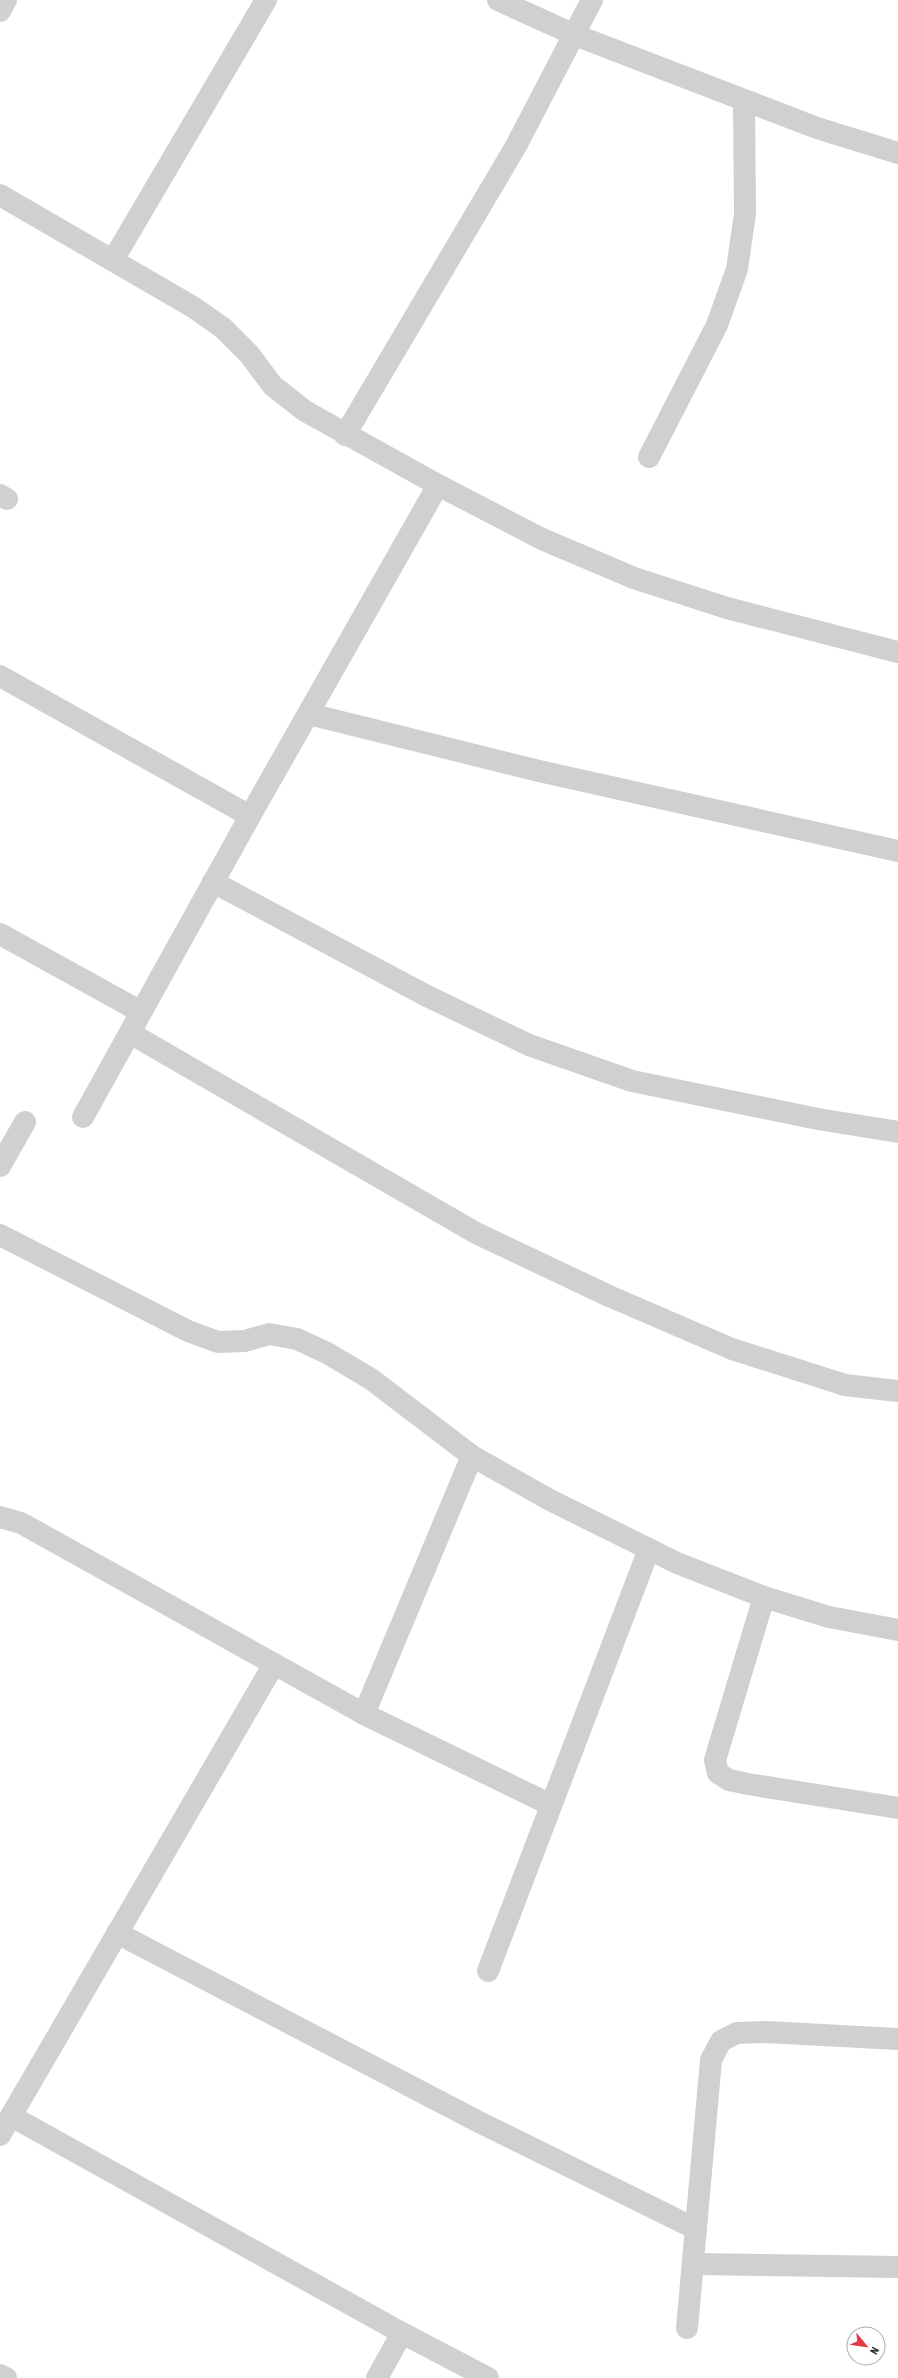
<svg xmlns="http://www.w3.org/2000/svg" width="898" height="2378" font-family="'Asap Condensed',sans-serif">
  <style>
    .lines { fill: none; stroke-linecap: round; stroke-linejoin: round }
    .street { stroke: #d0d0d0; stroke-width: 22 }
  </style>
  <rect width="100%" height="100%" fill="#fff"/>
  <g class="lines">
    <g class="street">
      <path d="M498,0L575,35L817,128L898,153"/>
      <path d="M0,11L6,0"/>
      <path d="M0,195L193,307L223,328L249,354L273,386L305,411L438,485L542,539L634,578L727,608L898,652"/>
      <path d="M113,260L266,0"/>
      <path d="M345,435L516,146L592,0"/>
      <path d="M649,457L717,325L737,269L745,214L744,100"/>
      <path d="M0,495L7,499"/>
      <path d="M0,676L250,816"/>
      <path d="M309,714L539,771L898,851"/>
      <path d="M213,882L427,996L529,1045L632,1081L818,1119L898,1132"/>
      <path d="M0,934L141,1012"/>
      <path d="M130,1033L476,1233L609,1296L732,1349L845,1385L898,1391"/>
      <path d="M83,1117L250,816L438,485"/>
      <path d="M0,1166L25,1122"/>
      <path d="M0,1235L188,1331L218,1342L245,1341L269,1334L297,1339L327,1353L371,1379L472,1456L550,1500L677,1563L764,1597L829,1617L898,1630"/>
      <path d="M0,1517L21,1523L364,1714L549,1804"/>
      <path d="M764,1597L715,1760L718,1773L729,1780L748,1784L898,1808"/>
      <path d="M364,1714L472,1456"/>
      <path d="M117,1933L477,2121L696,2229"/>
      <path d="M488,1971L649,1549"/>
      <path d="M11,2116L402,2333L488,2378"/>
      <path d="M0,2135L274,1664"/>
      <path d="M693,2264L898,2267"/>
      <path d="M687,2328L711,2060L721,2041L737,2033L766,2032L898,2039"/>
      <path d="M0,2375L6,2378"/>
      <path d="M377,2378L402,2333"/>
    </g>
  </g>
  <g transform="translate(866 2346) rotate(119)"><circle r="19" fill="#ffffff" stroke="#adadad"/>
  <path d="M0-3L7 15L0 10L-7 15Z" fill="#e63946"/>
  <text y="-6" font-size="11" font-weight="bold" text-anchor="middle" fill="#333333">N</text>
  </g>
</svg>
